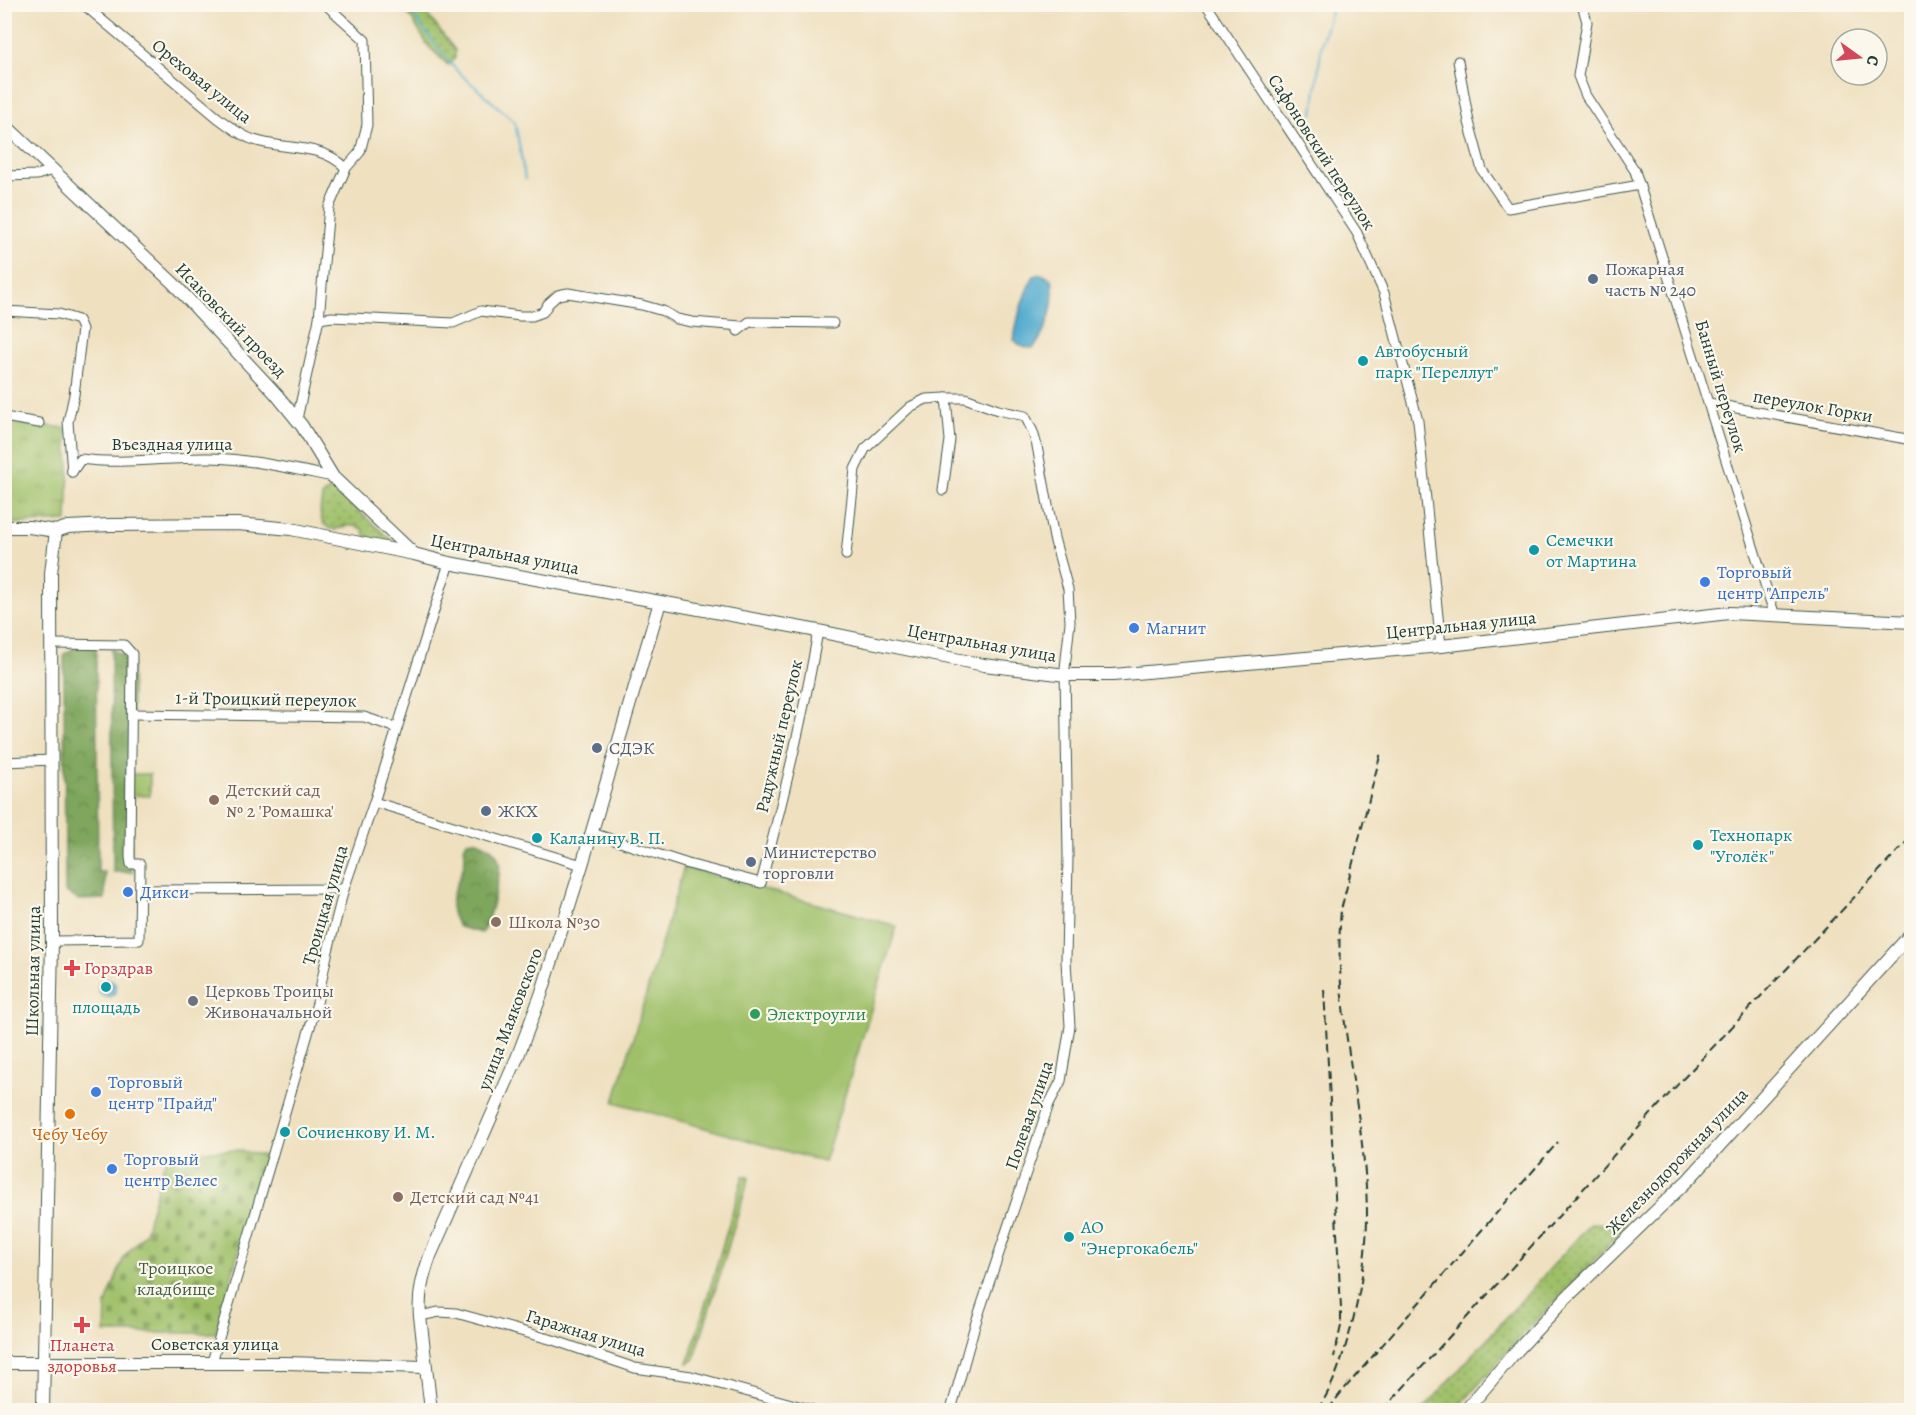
<svg xmlns="http://www.w3.org/2000/svg" width="1916" height="1415" font-family="Alegreya,serif">
  <style>
    .grass { fill: url(#grass-dots); stroke: #5f7e4e; stroke-width: 1.5 }
    .forest { fill: url(#forest-crowns); stroke: #4f7248; stroke-width: 1.5 }
    .cemetery { fill: url(#cemetery-stones); stroke: #5f7e4e; stroke-width: 1.5 }
    .park { fill: url(#park-tufts); stroke: #5f7e4e; stroke-width: 1.5 }
    .garden { fill: #9fc069; stroke: #5f7e4e; stroke-width: 1.5 }
    .water { fill: #52abcf; stroke: #387482; stroke-width: 1.5 }
    .lines { fill: none; stroke-linecap: round; stroke-linejoin: round }
    .stream { stroke: #52abcf; stroke-width: 2 }
    .street-casing { stroke: #3e5549; stroke-width: 11 }
    .secondary-casing { stroke: #3e5549; stroke-width: 14 }
    .street { stroke: #fff; stroke-width: 9 }
    .secondary { stroke: #fff; stroke-width: 12 }
    .rail { stroke: #1f3d34; stroke-width: 2; stroke-dasharray: 9 4.5; stroke-linecap: butt }
    .service-dot { fill: #5c6f8a; stroke: #fbf7ec; stroke-width: 2 }
    .culture-dot { fill: #0f9aa8; stroke: #fbf7ec; stroke-width: 2 }
    .shop-dot { fill: #3f7fe0; stroke: #fbf7ec; stroke-width: 2 }
    .education-dot { fill: #8d6e63; stroke: #fbf7ec; stroke-width: 2 }
    .health-dot { fill: #e0444e; stroke: #fbf7ec; stroke-width: 2 }
    .worship-dot { fill: #6b7280; stroke: #fbf7ec; stroke-width: 2 }
    .leisure-dot { fill: #2e9e5b; stroke: #fbf7ec; stroke-width: 2 }
    .food-dot { fill: #e8710a; stroke: #fbf7ec; stroke-width: 2 }
    .labels { text-anchor: middle; stroke-width: 4.5; stroke-linejoin: round; paint-order: stroke }
    .street-label { font-size: 18px; fill: #1f3d34; stroke: #fbf7ec }
    .service-label { font-size: 18px; fill: #4e5e75; stroke: #fbf7ec; text-anchor: start }
    .culture-label { font-size: 18px; fill: #0d838f; stroke: #fbf7ec; text-anchor: start }
    .shop-label { font-size: 18px; fill: #366cbe; stroke: #fbf7ec; text-anchor: start }
    .education-label { font-size: 18px; fill: #785e54; stroke: #fbf7ec; text-anchor: start }
    .health-label { font-size: 18px; fill: #be3a42; stroke: #fbf7ec; text-anchor: start }
    .worship-label { font-size: 18px; fill: #5b616d; stroke: #fbf7ec; text-anchor: start }
    .leisure-label { font-size: 18px; fill: #27864d; stroke: #fbf7ec; text-anchor: start }
    .food-label { font-size: 18px; fill: #c56008; stroke: #fbf7ec }
    .park-label { font-size: 18px; fill: #3f5e41; stroke: #fbf7ec }
  </style>
  <defs>
    <pattern id="grass-dots" width="8" height="8" patternUnits="userSpaceOnUse" patternTransform="scale(1.5)"><rect width="8" height="8" fill="#9fc069"/><path d="M2 2h.1M6 6h.1" fill="none" stroke="#819d57" stroke-width="1.8" stroke-linecap="round"/></pattern>
    <pattern id="forest-crowns" width="20" height="18" patternUnits="userSpaceOnUse" patternTransform="scale(1.5)"><rect width="20" height="18" fill="#7fa65d"/><path d="M2 6a3 3 0 1 1 6 0M12 15a3 3 0 1 1 6 0" fill="none" stroke="#67884e"/></pattern>
    <pattern id="cemetery-stones" width="16" height="16" patternUnits="userSpaceOnUse" patternTransform="scale(1.5)"><rect width="16" height="16" fill="#9fc069"/><path d="M2 7V4a2 2 0 0 1 4 0v3zM10 15v-3a2 2 0 0 1 4 0v3z" fill="#819d57"/></pattern>
    <pattern id="park-tufts" width="24" height="20" patternUnits="userSpaceOnUse" patternTransform="scale(1.5)"><rect width="24" height="20" fill="#9fc069"/><path d="M3 7l-1-3M5 7V3M7 7l1-3M15 17l-1-3M17 17v-4M19 17l1-3" fill="none" stroke="#819d57"/></pattern>
  </defs>
  <rect width="100%" height="100%" fill="#fbf7ec"/>
  <filter id="ink" filterUnits="userSpaceOnUse"><feTurbulence type="fractalNoise" baseFrequency=".0167" numOctaves="2"/><feDisplacementMap in="SourceGraphic" scale="12" xChannelSelector="R" yChannelSelector="G"/><feConvolveMatrix kernelMatrix="1 2 1 2 8 2 1 2 1" color-interpolation-filters="sRGB"/></filter>
  <filter id="wash" filterUnits="userSpaceOnUse"><feTurbulence type="fractalNoise" baseFrequency=".008" numOctaves="4" result="noise"/><feDisplacementMap in="SourceGraphic" scale="24" xChannelSelector="R" yChannelSelector="G"/><feGaussianBlur stdDeviation="1.35" result="paint"/><feColorMatrix in="noise" values="0 0 0 0 0 0 0 0 0 0 0 0 0 0 0 0 0 1.4 0 .05"/><feComposite in="paint" operator="in"/></filter>
  <g filter="url(#wash)">
    <rect width="100%" height="100%" fill="#efe0c0"/>
    <g class="grass">
      <path d="M403,5H420L455,50V58L448,65L429,47Z"/>
      <path d="M329,490L339,493L392,541L391,545L366,538L363,529C353,524 345,525 335,530C317,527 319,509 323,494Z"/>
      <path d="M743,1176H747L749,1178L694,1360L688,1363Z"/>
      <path d="M1591,1223L1628,1225L1516,1342L1456,1410H1423Z"/>
    </g>
    <g class="forest">
      <path d="M81,644H96L98,872H105V899L78,900L65,891L64,654Z"/>
      <path d="M111,649L132,660L131,864L133,872H113Z"/>
      <path d="M474,840C507,850 501,869 494,897C491,910 488,921 482,933L459,927C436,895 471,878 464,847L467,841Z"/>
    </g>
    <path class="cemetery" d="M238,1150L265,1156L216,1333H105L106,1304L124,1257L145,1233L163,1166L171,1152Z"/>
    <g class="park">
      <path d="M4,421L66,428L69,469L67,521L5,524Z"/>
      <path d="M131,774H150V796L131,795Z"/>
    </g>
    <path class="garden" d="M684,867L897,926L824,1162L614,1102Z"/>
    <g class="water">
      <path d="M1041,274L1052,279C1056,301 1048,332 1033,348C1024,348 1020,346 1014,340C1017,318 1023,295 1034,276Z"/>
      <circle cx="107" cy="988" r="9"/>
    </g>
    <g class="lines">
      <g class="stream">
        <path d="M408,4L421,26L455,69L515,122L525,179"/>
        <path d="M1313,114L1322,41L1333,4"/>
      </g>
    </g>
  </g>
  <g filter="url(#ink)">
    <g class="lines">
      <g class="street-casing">
        <g id="street">
          <path d="M83,4L218,118C229,126 241,136 254,140C286,151 320,142 346,168"/>
          <path d="M1206,4L1357,233L1384,293L1418,421L1441,646"/>
          <path d="M1582,4L1587,22L1578,76L1586,96L1635,171L1775,616"/>
          <path d="M1458,61L1469,122L1482,170L1508,208L1640,185"/>
          <path d="M4,176L37,175L52,170"/>
          <path d="M4,311L59,314L78,320L82,329L74,395L68,422L72,472"/>
          <path d="M319,319L332,317L453,323L481,311L520,316H532L543,312L548,304L558,295L568,293L642,305L663,311L677,319L692,322L741,326L738,331L749,322L833,323"/>
          <path d="M1709,403L1912,440"/>
          <path d="M4,417L39,423"/>
          <path d="M297,419L319,319L329,207L346,168L360,152L367,125L365,40L325,4"/>
          <path d="M72,472L81,459C122,465 168,457 210,458C251,459 293,469 333,477"/>
          <path d="M943,490L950,440L946,398H965L998,410L1025,416L1033,432L1037,446L1054,538L1068,589L1070,622L1065,668L1068,856L1066,961L1070,1026L1061,1081L1049,1104L975,1325L951,1410"/>
          <path d="M846,555L855,469L865,449L910,407L926,399L946,398"/>
          <path d="M132,714L364,717L397,728"/>
          <path d="M4,762L53,760"/>
          <path d="M374,802L582,865"/>
          <path d="M592,833L688,864L761,883C783,800 804,716 818,631"/>
          <path d="M140,890L344,889"/>
          <path d="M52,941L139,940L140,864H131L130,857L132,654L124,645L52,644"/>
          <path d="M420,1316L439,1312L456,1313L553,1340L635,1368L691,1376L813,1410"/>
          <path d="M212,1362L317,1003L327,955L344,889L374,802L449,563"/>
        </g>
      </g>
      <g class="secondary-casing">
        <g id="secondary">
          <path d="M4,124L173,283L276,394L302,426L333,477L413,553"/>
          <path d="M4,527H29L56,531"/>
          <path d="M56,531L68,527L109,525L238,524L291,529L414,554L449,563L818,631L984,665L1066,675H1113L1441,646L1729,613L1912,622"/>
          <path d="M4,1363H286L425,1367"/>
          <path d="M43,1410L52,941L51,573L56,531"/>
          <path d="M431,1410L420,1316C418,1294 423,1276 430,1256L517,1058L541,995L582,865L660,602"/>
          <path d="M1466,1410L1511,1357L1567,1297L1689,1179L1912,933"/>
        </g>
      </g>
      <use href="#street" class="street"/>
      <use href="#secondary" class="secondary"/>
      <g class="rail">
        <path d="M1324,989L1341,1308V1326L1334,1357"/>
        <path d="M1317,1410C1333,1388 1341,1361 1349,1335C1360,1296 1367,1254 1367,1214C1366,1112 1332,1012 1341,910L1381,752"/>
        <path d="M1328,1410L1340,1394L1558,1142"/>
        <path d="M1383,1410L1681,1081L1912,836"/>
      </g>
    </g>
  </g>
  <g class="service-dot">
    <circle cx="1593" cy="279" r="6"/>
    <circle cx="597" cy="748" r="6"/>
    <circle cx="486" cy="811" r="6"/>
    <circle cx="751" cy="862" r="6"/>
  </g>
  <g class="culture-dot">
    <circle cx="1363" cy="361" r="6"/>
    <circle cx="1534" cy="550" r="6"/>
    <circle cx="537" cy="838" r="6"/>
    <circle cx="1698" cy="845" r="6"/>
    <circle cx="106" cy="987" r="6"/>
    <circle cx="285" cy="1132" r="6"/>
    <circle cx="1069" cy="1237" r="6"/>
  </g>
  <g class="shop-dot">
    <circle cx="1705" cy="582" r="6"/>
    <circle cx="1134" cy="628" r="6"/>
    <circle cx="128" cy="892" r="6"/>
    <circle cx="96" cy="1092" r="6"/>
    <circle cx="112" cy="1169" r="6"/>
  </g>
  <g class="education-dot">
    <circle cx="214" cy="800" r="6"/>
    <circle cx="496" cy="922" r="6"/>
    <circle cx="398" cy="1197" r="6"/>
  </g>
  <g class="health-dot">
    <path d="M69 959h6v6h6v6h-6v6h-6v-6h-6v-6h6z"/>
    <path d="M79 1316h6v6h6v6h-6v6h-6v-6h-6v-6h6z"/>
  </g>
  <circle class="worship-dot" cx="193" cy="1001" r="6"/>
  <circle class="leisure-dot" cx="755" cy="1014" r="6"/>
  <circle class="food-dot" cx="70" cy="1114" r="6"/>
  <g class="labels">
    <g class="street-label">
      <text transform="translate(202 81) rotate(39)" y="6">Ореховая улица</text>
      <text transform="translate(1322 152) rotate(57)" y="6">Сафоновский переулок</text>
      <text transform="translate(231 320) rotate(46)" y="6">Исаковский проезд</text>
      <text transform="translate(1721 386) rotate(73)" y="6">Банный переулок</text>
      <text transform="translate(1813 406) rotate(10)" y="6">переулок Горки</text>
      <text x="172" y="450">Въездная улица</text>
      <text transform="translate(505 554) rotate(11)" y="6">Центральная улица</text>
      <text transform="translate(1461 625) rotate(-6)" y="6">Центральная улица</text>
      <text transform="translate(982 643) rotate(10)" y="6">Центральная улица</text>
      <text transform="translate(266 699) rotate(1)" y="6">1-й Троицкий переулок</text>
      <text transform="translate(779 736) rotate(-77)" y="6">Радужный переулок</text>
      <text transform="translate(325 905) rotate(-74)" y="6">Троицкая улица</text>
      <text transform="translate(33 971) rotate(-89)" y="6">Школьная улица</text>
      <text transform="translate(510 1019) rotate(-69)" y="6">улица Маяковского</text>
      <text transform="translate(1029 1115) rotate(-71)" y="6">Полевая улица</text>
      <text transform="translate(1677 1161) rotate(-46)" y="6">Железнодорожная улица</text>
      <text transform="translate(586 1333) rotate(17)" y="6">Гаражная улица</text>
      <text x="215" y="1350">Советская улица</text>
    </g>
    <g class="service-label">
      <text x="1605" y="275">Пожарная<tspan x="1605" dy="21">часть № 240</tspan></text>
      <text x="609" y="754">СДЭК</text>
      <text x="498" y="817">ЖКХ</text>
      <text x="763" y="858">Министерство<tspan x="763" dy="21">торговли</tspan></text>
    </g>
    <g class="culture-label">
      <text x="1375" y="357">Автобусный<tspan x="1375" dy="21">парк "Переллут"</tspan></text>
      <text x="1546" y="546">Семечки<tspan x="1546" dy="21">от Мартина</tspan></text>
      <text x="1710" y="841">Технопарк<tspan x="1710" dy="21">"Уголёк"</tspan></text>
      <text x="549" y="844">Каланину В. П.</text>
      <text x="106" y="1013" text-anchor="middle">площадь</text>
      <text x="297" y="1138">Сочиенкову И. М.</text>
      <text x="1081" y="1233">АО<tspan x="1081" dy="21">"Энергокабель"</tspan></text>
    </g>
    <g class="shop-label">
      <text x="1717" y="578">Торговый<tspan x="1717" dy="21">центр "Апрель"</tspan></text>
      <text x="1146" y="634">Магнит</text>
      <text x="140" y="898">Дикси</text>
      <text x="108" y="1088">Торговый<tspan x="108" dy="21">центр "Прайд"</tspan></text>
      <text x="124" y="1165">Торговый<tspan x="124" dy="21">центр Велес</tspan></text>
    </g>
    <g class="education-label">
      <text x="226" y="796">Детский сад<tspan x="226" dy="21">№ 2 'Ромашка'</tspan></text>
      <text x="508" y="928">Школа №30</text>
      <text x="410" y="1203">Детский сад №41</text>
    </g>
    <g class="health-label">
      <text x="84" y="974">Горздрав</text>
      <text x="82" y="1351" text-anchor="middle">Планета<tspan x="82" dy="21">здоровья</tspan></text>
    </g>
    <g class="worship-label">
      <text x="205" y="997">Церковь Троицы<tspan x="205" dy="21">Живоначальной</tspan></text>
    </g>
    <g class="leisure-label">
      <text x="767" y="1020">Электроугли</text>
    </g>
    <g class="food-label">
      <text x="70" y="1140">Чебу Чебу</text>
    </g>
    <g class="park-label">
      <text x="176" y="1274">Троицкое<tspan x="176" dy="21">кладбище</tspan></text>
    </g>
  </g>
  <rect width="1916" height="1415" fill="none" stroke="#fbf7ec" stroke-width="24"/>
  <g transform="translate(1859 57) rotate(105)"><circle r="28" fill="#fbf7ec" stroke="#a3ada2" stroke-width="1.5"/>
  <path d="M0-4.5L10 22L0 15L-10 22Z" fill="#d1495b"/>
  <text y="-9" font-size="16" font-weight="bold" text-anchor="middle" fill="#1f3d34">С</text>
  </g>
</svg>
